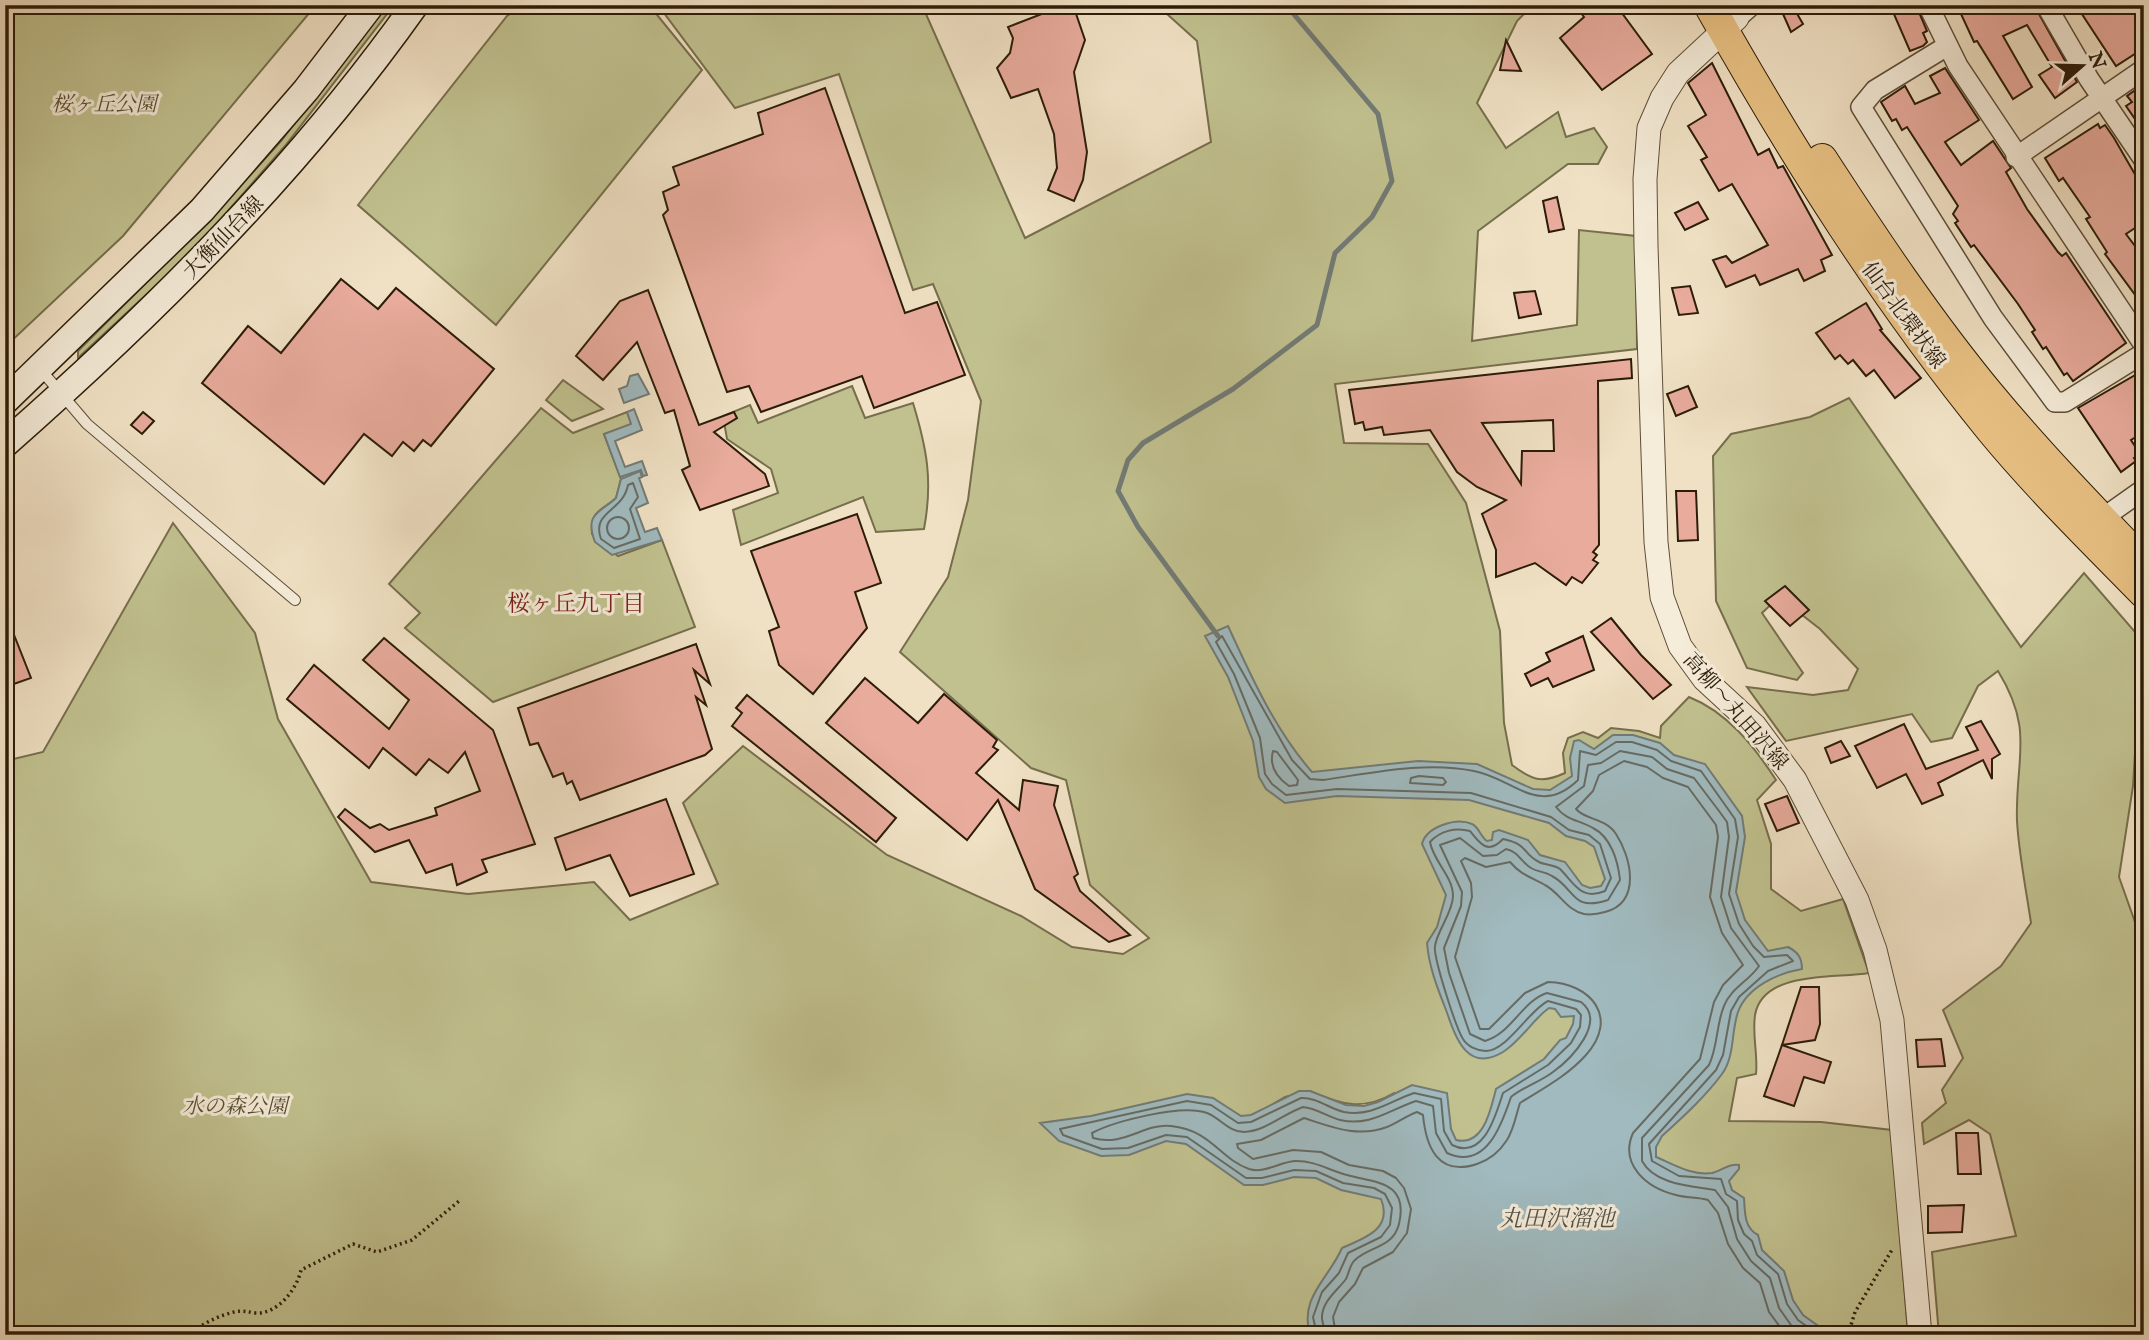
<svg xmlns="http://www.w3.org/2000/svg" width="2149" height="1340" font-family="'IM FELL English','Noto Serif JP',serif">
  <style>
    .green { fill: #c1c18f; stroke: #766e4c; stroke-width: 2; fill-rule: evenodd }
    .water { fill: #a0babf; stroke: #727b76; stroke-width: 2 }
    .lines { fill: none; stroke-linecap: round; stroke-linejoin: round }
    .shore { stroke: #666b64; stroke-width: 2 }
    .stream { stroke: #727b76; stroke-width: 5 }
    .building { fill: #e8ab9c; stroke: #2c1c09; stroke-width: 2; fill-rule: evenodd }
    .service-casing { stroke: #5d4d38; stroke-width: 12 }
    .minor-casing { stroke: #5d4d38; stroke-width: 22 }
    .tertiary-casing { stroke: #5d4d38; stroke-width: 25 }
    .secondary-casing { stroke: #2c1c09; stroke-width: 29 }
    .primary-casing { stroke: #2c1c09; stroke-width: 32 }
    .path { stroke: #2c1c09; stroke-width: 3.5; stroke-dasharray: 2 3.5; stroke-linecap: butt }
    .service { stroke: #f5ecd9; stroke-width: 10 }
    .minor { stroke: #f5ecd9; stroke-width: 19 }
    .tertiary { stroke: #f5ecd9; stroke-width: 23 }
    .secondary { stroke: #f5ecd9; stroke-width: 26 }
    .primary { stroke: #e8c082; stroke-width: 30 }
    .labels { text-anchor: middle; stroke-width: 6; stroke-linejoin: round; paint-order: stroke }
    .park-label { font-size: 21px; font-style: italic; fill: #594e31; stroke: #f5ecd9 }
    .street-label { font-size: 21px; fill: #2c1c09; stroke: #f5ecd9 }
    .neighbourhood-label { font-size: 23px; fill: #7a1f14; stroke: #f5ecd9 }
    .water-label { font-size: 23px; font-style: italic; fill: #555349; stroke: #f5ecd9 }
  </style>
  <rect width="100%" height="100%" fill="#f0e1c4"/>
  <filter id="stains"><feTurbulence type="fractalNoise" baseFrequency=".00286" numOctaves="4"/><feColorMatrix values="0 0 0 0 .2 0 0 0 0 .09 0 0 0 0 .02 0 0 0 .5 -.17"/></filter>
  <radialGradient id="worn" r=".72"><stop offset=".6" stop-color="#630" stop-opacity="0"/><stop offset="1" stop-color="#630" stop-opacity=".3"/></radialGradient>
  <g class="green">
    <path d="M5,5H316L123,236L5,347Z"/>
    <path d="M386,5H394L285,146L190,254L78,358V351L215,214L281,141Z"/>
    <path d="M524,5H649L702,70L496,325L358,205L507,16Z"/>
    <path d="M658,5H781L786,9L866,11L890,5H922L1025,238L1211,142L1197,41L1157,5H1533L1517,21L1477,103L1506,148L1558,112L1566,137L1594,128L1607,147L1598,164H1568L1478,231L1472,341L1577,325L1579,230L1636,236L1637,349L1335,384L1344,443L1428,444L1466,503L1500,631L1504,723L1512,765C1532,780 1541,784 1565,773L1563,753L1568,738L1583,732L1598,738L1611,728L1639,731L1660,738L1661,726L1689,697C1727,712 1754,746 1776,780L1757,800L1771,844V889L1801,911L1843,899L1869,973C1835,979 1763,970 1755,1015C1752,1035 1758,1054 1756,1074L1737,1078L1729,1121L1821,1122L1892,1130L1908,1335H5V761L43,752L173,523L255,633L278,719L371,882L468,894L594,882L630,920L718,884L683,803L743,746L887,855L1021,916L1072,947L1123,954L1149,938L1090,885L1066,780L1031,768L900,652L948,577L968,500L981,401L933,284L913,290L839,74L735,108ZM1310,1091C1340,1105 1364,1111 1394,1093L1406,1110H1263L1285,1097Z"/>
    <path d="M563,380L603,409L572,421L546,400Z"/>
    <path d="M852,386L865,418L913,403C927,449 933,481 924,529L876,532L863,497L741,545L733,510L778,493L771,469L727,439L723,416L750,405L758,423Z"/>
    <path d="M1849,398L2021,647L2084,573L2142,640L2133,786L2119,877L2141,939L2144,958V1220L2138,1255L2144,1261V1335H1939L1932,1252L2016,1236L1990,1134L1969,1120L1924,1144L1922,1123L1946,1103L1942,1090L1963,1058L1943,1010L2001,966L2031,923C2026,889 2019,855 2017,821C2015,758 2035,731 1998,671L1978,686L1952,738L1931,742L1912,714L1786,741L1747,687L1813,695L1848,690L1858,669L1820,629L1779,597L1762,613L1803,673L1797,680L1747,668L1716,601L1713,456L1731,434L1810,417Z"/>
    <path d="M541,408L573,433L627,412L632,424L604,434L621,479L616,498C602,511 590,510 592,534L618,556L662,540L695,627L493,702L405,628L420,613L389,584Z"/>
  </g>
  <g class="water">
    <path d="M638,374L649,394L624,403L619,389L627,386L630,376Z"/>
    <path d="M634,409L642,430L615,441L625,467L642,461L647,475L643,476L641,470L620,477L604,434L631,424L627,412Z"/>
    <path d="M640,471L642,477L639,478L648,503L636,508L645,532L657,528L662,540L612,555L595,542C584,513 600,513 616,498L621,479Z"/>
    <path d="M1228,626C1251,676 1275,730 1312,772L1418,761L1477,764L1533,789L1550,790L1572,776L1570,758L1574,741L1579,740L1594,749L1613,735H1633L1660,743L1674,755L1705,764L1742,816L1745,837L1736,892L1745,920L1768,951L1788,947C1798,952 1802,958 1802,969C1778,973 1747,987 1738,1012C1731,1032 1735,1056 1722,1074C1705,1097 1683,1117 1662,1136L1656,1147V1157C1673,1164 1692,1176 1712,1173C1721,1171 1729,1163 1739,1165V1169L1729,1181L1732,1190L1744,1198C1745,1212 1744,1228 1758,1235L1762,1250L1784,1271L1793,1300L1803,1315L1831,1335H1310C1299,1297 1328,1280 1342,1248C1365,1238 1393,1229 1381,1199L1341,1190L1316,1178L1294,1177L1263,1185H1244L1186,1144L1166,1141L1129,1155L1101,1156L1059,1141L1040,1123L1091,1116L1187,1094L1213,1098L1241,1116L1251,1115L1299,1091H1310L1346,1105L1364,1106L1378,1102L1412,1085L1447,1093L1451,1129L1456,1140C1484,1147 1491,1108 1496,1089L1544,1059L1560,1040L1566,1038L1573,1024L1574,1016L1561,1017L1555,1009L1549,1008C1533,1019 1521,1041 1503,1052C1466,1074 1455,1035 1446,1010C1437,987 1429,967 1427,943L1437,927L1446,895L1422,844C1426,827 1456,817 1472,824C1479,827 1480,836 1487,841L1492,840L1493,832L1499,830L1528,840L1540,855L1565,862L1582,885L1590,888L1601,886L1605,879L1594,847L1585,841L1566,836L1549,823L1469,800L1337,796L1285,803L1266,789L1259,777L1253,741L1228,677L1205,636Z"/>
  </g>
  <g class="lines">
    <g class="shore">
      <path d="M633,483L638,497L630,509L640,539L614,548L601,539C591,511 623,512 628,485Z"/>
      <circle cx="618" cy="528" r="11"/>
      <path d="M1273,751L1277,752L1298,780L1297,785L1289,786C1276,777 1269,766 1273,751Z"/>
      <path d="M1419,776L1443,778L1446,782L1443,785L1410,783L1411,778Z"/>
      <path d="M1317,1335L1313,1317L1322,1292L1339,1273L1348,1253L1381,1237L1390,1225L1392,1208L1385,1194L1374,1188L1343,1183L1316,1171L1294,1170L1262,1178H1246L1187,1137L1166,1135L1128,1148L1102,1149L1063,1135L1060,1129L1187,1101L1211,1105L1238,1123L1251,1122L1301,1098C1316,1097 1330,1109 1344,1112C1372,1117 1390,1101 1414,1093L1441,1099L1444,1131L1452,1145C1484,1161 1496,1114 1503,1093L1548,1065L1571,1043L1580,1027L1581,1015L1576,1009L1548,1001C1529,1010 1508,1050 1486,1051C1477,1051 1467,1046 1463,1039C1456,1028 1433,957 1435,946C1437,931 1453,912 1453,896C1453,876 1433,861 1430,842C1440,831 1455,827 1470,831C1480,844 1488,855 1503,839C1530,845 1521,853 1539,862C1545,865 1555,865 1560,869C1575,884 1581,901 1605,891L1611,878L1600,844L1589,835L1569,830L1551,817L1471,793L1337,789L1286,795L1272,784L1265,774L1260,738L1234,674L1216,642L1222,636L1292,760L1310,779L1323,780C1372,773 1425,761 1474,771C1513,778 1539,818 1578,780L1580,751L1596,755L1616,742H1632L1657,750L1671,761L1701,771L1735,819L1738,837L1729,894L1739,924L1753,946L1764,957L1787,955L1793,961L1768,971L1739,997L1731,1011L1723,1055L1716,1070L1649,1144L1652,1161L1679,1176L1721,1179L1726,1194L1737,1201L1738,1220L1744,1234L1752,1241L1757,1255L1778,1274L1787,1304L1798,1320L1819,1335"/>
      <path d="M1325,1335C1325,1329 1323,1325 1322,1319C1321,1302 1337,1291 1346,1279C1349,1273 1350,1264 1355,1260C1370,1246 1393,1248 1399,1224C1409,1181 1375,1183 1347,1175C1328,1170 1316,1161 1296,1161C1281,1161 1265,1174 1249,1169C1220,1159 1211,1130 1171,1126C1144,1123 1124,1147 1093,1138L1092,1133C1115,1121 1181,1104 1207,1113C1220,1118 1229,1132 1244,1132C1266,1131 1283,1114 1303,1107C1316,1108 1328,1117 1340,1120C1370,1127 1389,1110 1416,1101L1433,1106L1436,1133L1447,1153C1486,1171 1502,1124 1511,1097C1523,1087 1540,1082 1553,1072C1571,1059 1607,1022 1581,1002L1547,993C1522,1001 1511,1034 1485,1041L1470,1034L1449,973L1444,948L1461,906L1462,892L1440,845L1460,838L1483,856L1497,855L1506,849C1519,852 1521,862 1531,868C1538,872 1546,872 1552,876C1576,889 1571,912 1608,900L1620,880C1618,861 1611,837 1593,828C1579,820 1566,820 1556,807L1584,786L1588,765L1601,763L1620,751L1652,757L1667,769L1694,778L1719,811L1727,822L1729,837L1721,897L1731,928L1759,966C1749,981 1731,988 1724,1006C1716,1025 1718,1046 1709,1065L1642,1138V1161C1655,1185 1692,1186 1715,1190L1728,1207L1737,1239L1751,1261L1770,1278L1779,1308L1791,1325L1804,1335"/>
      <path d="M1336,1335L1333,1317L1339,1302L1355,1284L1363,1268L1393,1252L1407,1233L1411,1209L1404,1188L1396,1178L1383,1171L1349,1165L1321,1152L1293,1150L1253,1159L1238,1148L1237,1144L1261,1140L1304,1118C1332,1127 1357,1138 1387,1127C1397,1123 1406,1116 1417,1112L1423,1115C1426,1147 1438,1177 1477,1164C1489,1160 1500,1151 1507,1140C1514,1129 1516,1115 1520,1103C1544,1088 1567,1076 1586,1055C1620,1017 1590,983 1548,982L1525,993L1489,1029H1480L1455,957L1472,897L1471,883L1461,861L1465,858L1486,867L1510,862C1521,875 1531,877 1545,885C1560,893 1566,910 1584,914C1591,915 1598,914 1605,912C1642,902 1631,857 1616,834C1606,818 1585,820 1576,809L1593,791L1599,775L1624,761L1647,767L1663,778L1688,787L1716,825L1718,837L1710,897L1722,933L1743,965L1723,985L1714,1002L1700,1059L1633,1133C1619,1165 1647,1188 1676,1195C1686,1198 1698,1197 1708,1200L1718,1213L1728,1244L1743,1268L1760,1283L1769,1312L1786,1335"/>
    </g>
    <path class="stream" d="M1218,636L1138,527L1118,491L1128,460L1143,443L1233,389L1317,325L1335,253L1372,217L1392,181L1378,114L1286,5"/>
  </g>
  <g class="building">
    <path d="M1065,5H1073L1085,40L1074,72L1087,152L1083,180L1074,201L1048,190L1057,168L1054,134L1038,89L1011,98L997,68L1010,53L1013,38L1008,27Z"/>
    <path d="M1575,5H1616L1652,54L1602,90L1560,38L1584,17Z"/>
    <path d="M1779,5H1792L1803,24L1791,32Z"/>
    <path d="M1890,5H1916L1927,31L1923,33L1927,42L1923,46L1910,51Z"/>
    <path d="M1979,5H2034L2077,82L2055,98L2039,75L2052,67L2027,25L2003,36L2032,87L2013,99L1977,41L1974,42L1961,14Z"/>
    <path d="M2076,5H2144V48L2116,66Z"/>
    <path d="M1506,40L1521,71L1500,70Z"/>
    <path d="M1712,63L1758,155L1769,149L1778,168L1783,166L1832,255L1821,260L1825,271L1804,281L1798,269L1760,285L1755,275L1726,287L1713,260L1726,256L1732,263L1768,245L1732,184L1719,191L1701,160L1707,157L1688,126L1706,115L1688,83Z"/>
    <path d="M1945,68L1979,120L1945,142L1961,165L1993,141L2011,168L2006,172L2027,209L2058,252L2062,256L2066,253L2126,343L2073,381L2067,373L2064,375L2046,347L2043,349L2032,332L2035,330L2018,304L1974,245L1971,247L1955,223L1958,221L1953,214L1958,206L1907,127L1902,130L1896,119L1892,121L1881,102L1905,86L1915,104L1940,93L1930,76Z"/>
    <path d="M2144,84V132L2126,106L2132,102L2127,96Z"/>
    <path d="M825,88L905,313L937,302L965,375L874,408L862,376L761,412L749,386L727,392L663,215L668,210L663,192L679,185L673,167L763,134L758,113Z"/>
    <path d="M2098,124L2100,128L2105,125L2114,138L2144,190V222L2126,234L2144,258V307L2105,254L2107,252L2086,219L2090,217L2063,178L2059,181L2045,158Z"/>
    <path d="M1557,197L1564,229L1549,232L1543,201Z"/>
    <path d="M1698,202L1708,219L1685,230L1675,213Z"/>
    <path d="M341,279L378,309L396,288L494,369L431,446L423,440L414,451L403,442L392,456L364,434L324,484L202,383L248,326L281,353Z"/>
    <path d="M1690,286L1698,313L1679,315L1672,288Z"/>
    <path d="M648,290L699,425L734,412L737,418L714,432L765,474L769,486L700,510L682,470L690,466L674,410L665,413L637,342L603,380L576,356L620,301Z"/>
    <path d="M1535,291L1541,314L1519,318L1514,293Z"/>
    <path d="M1866,303L1882,329L1880,330L1921,378L1895,398L1874,370L1866,376L1853,360L1848,364L1840,355L1835,359L1816,333Z"/>
    <path d="M1631,359L1632,378L1598,381L1599,545L1593,552L1597,555L1593,560L1598,563L1582,583L1572,577L1566,585L1535,563L1496,577V550L1482,514L1506,500L1477,487L1457,472L1430,430L1384,435L1382,427L1365,430L1363,422L1355,424L1349,390ZM1553,420L1554,451H1522L1521,484L1482,423Z"/>
    <path d="M2144,370V432L2131,440L2140,454L2134,458L2136,461L2121,472L2078,408Z"/>
    <path d="M1688,386L1697,407L1676,416L1667,394Z"/>
    <path d="M143,412L154,421L142,434L131,425Z"/>
    <path d="M1676,491H1696L1698,540L1678,541Z"/>
    <path d="M857,514L881,583L855,592L867,628L813,694L779,665L769,631L779,627L751,551Z"/>
    <path d="M1785,586L1809,610L1790,626L1765,601Z"/>
    <path d="M5,612L31,678L5,687Z"/>
    <path d="M1611,618L1641,655L1671,685L1653,699L1591,632Z"/>
    <path d="M1583,636L1594,670L1553,687L1548,678L1531,686L1525,674L1550,661L1546,653Z"/>
    <path d="M384,638L493,730L535,844L482,860L487,872L457,885L452,864L426,873L409,840L375,852L338,817L345,809L370,828L380,824L389,830L437,815L435,808L480,791L465,752L448,773L429,759L416,775L383,748L369,768L287,699L314,665L389,729L409,700L363,660Z"/>
    <path d="M696,644L710,684L694,670L706,705L696,697L712,749L705,755L580,800L572,781L567,784L563,773L553,777L538,743L530,745L518,708Z"/>
    <path d="M865,678L918,723L944,694L997,740L993,747L998,750L976,773L1019,810L1023,780L1058,786L1054,805L1078,874L1074,877L1080,891L1130,935L1109,942L1035,889L998,800L967,840L826,723Z"/>
    <path d="M747,695L896,818L876,842L732,726L742,713L736,708Z"/>
    <path d="M1981,721L2000,754L1992,759V779L1983,760L1938,783L1943,795L1922,804L1906,774L1877,788L1855,746L1904,724L1926,769L1978,750L1966,727Z"/>
    <path d="M1841,741L1850,756L1831,763L1825,748Z"/>
    <path d="M1787,796L1799,823L1777,831L1765,804Z"/>
    <path d="M666,799L694,874L630,896L610,855L566,870L555,838Z"/>
    <path d="M1801,987H1819L1820,1024L1815,1040L1782,1045Z"/>
    <path d="M1941,1039L1945,1066L1918,1067L1916,1040Z"/>
    <path d="M1782,1045L1831,1062L1824,1083L1804,1077L1794,1106L1764,1096Z"/>
    <path d="M1956,1133H1978L1981,1174H1958Z"/>
    <path d="M1964,1205L1962,1232L1928,1233V1206Z"/>
  </g>
  <g class="lines">
    <g class="service-casing">
      <path id="service" d="M41,370L87,424L295,600"/>
    </g>
    <g class="minor-casing">
      <g id="minor">
        <path d="M1928,5L1958,66L2144,345"/>
        <path d="M2046,5L2089,79L2144,160"/>
        <path d="M1737,18L1752,5"/>
        <path d="M1947,46L1875,90L1861,107L1993,318L2055,402H2065L2144,353"/>
        <path d="M2016,157L2144,69"/>
        <path d="M2093,525L2144,489"/>
      </g>
    </g>
    <g class="tertiary-casing">
      <path id="tertiary" d="M1737,18L1678,73L1662,98L1649,128L1645,179L1646,246L1656,542L1662,597L1680,646L1704,679L1755,726L1795,780L1857,900L1875,950L1892,1020L1920,1335"/>
    </g>
    <g class="secondary-casing">
      <g id="secondary">
        <path d="M5,401L202,210L306,90L371,5"/>
        <path d="M5,444C156,311 298,170 415,5"/>
      </g>
    </g>
    <g class="primary-casing">
      <g id="primary">
        <path d="M1709,5C1793,154 1883,297 1991,430C2038,487 2092,540 2144,593"/>
        <path d="M1822,159C1874,239 1928,320 1989,394C2037,452 2089,506 2141,560"/>
      </g>
    </g>
    <g class="path">
      <path d="M189,1335C201,1324 218,1316 234,1312C242,1310 248,1312 256,1313C278,1314 297,1289 301,1270L353,1244L377,1252L412,1240L459,1201"/>
      <path d="M1848,1335L1855,1312L1893,1248"/>
    </g>
    <use href="#service" class="service"/>
    <use href="#minor" class="minor"/>
    <use href="#tertiary" class="tertiary"/>
    <use href="#secondary" class="secondary"/>
    <use href="#primary" class="primary"/>
  </g>
  <g class="labels">
    <g class="park-label">
      <text x="104" y="111">桜ヶ丘公園</text>
      <text x="235" y="1113">水の森公園</text>
    </g>
    <g class="street-label">
      <text transform="translate(223 237) rotate(-46)" y="7">大衡仙台線</text>
      <text transform="translate(1904 315) rotate(54)" y="7">仙台北環状線</text>
      <text transform="translate(1736 711) rotate(49)" y="7">高柳～丸田沢線</text>
    </g>
    <g class="neighbourhood-label">
      <text x="576" y="611">桜ヶ丘九丁目</text>
    </g>
    <g class="water-label">
      <text x="1557" y="1226">丸田沢溜池</text>
    </g>
  </g>
  <rect width="2149" height="1340" fill="none" stroke="#f0e1c4" stroke-width="28"/>
  <rect x="7" y="7" width="2135" height="1326" fill="none" stroke="#2c1c09" stroke-width="3.5"/>
  <rect x="14" y="14" width="2121" height="1312" fill="none" stroke="#2c1c09" stroke-width="2"/>
  <g transform="translate(2082 66) rotate(70)" stroke="#f5ecd9" stroke-width="5" paint-order="stroke">
  <path d="M0-5L12 26L0 18L-12 26Z" fill="#2c1c09"/>
  <text y="-10" font-size="19" font-weight="bold" text-anchor="middle" fill="#2c1c09">N</text>
  </g>
  <rect width="100%" height="100%" filter="url(#stains)"/>
  <rect width="100%" height="100%" fill="url(#worn)"/>
</svg>
